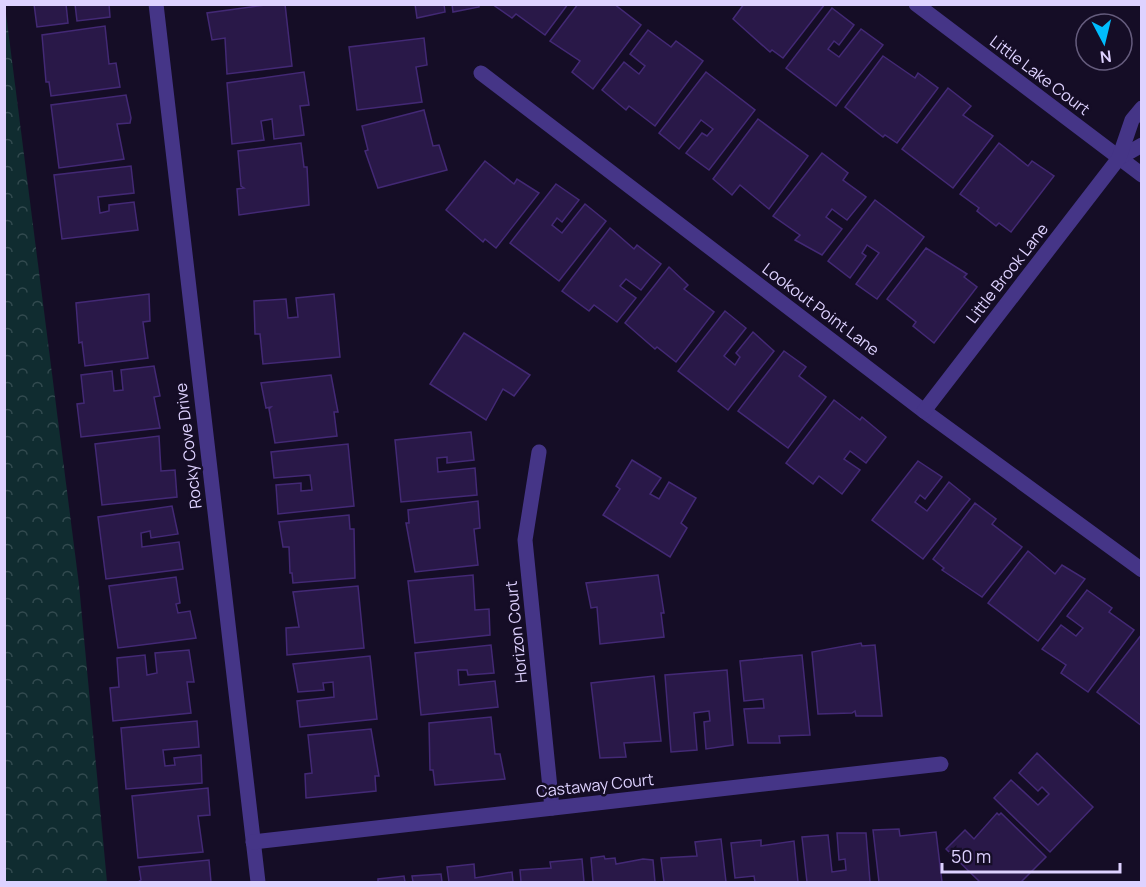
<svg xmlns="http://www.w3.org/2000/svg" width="1146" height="887" font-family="Manrope,sans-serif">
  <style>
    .park { fill: url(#park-crowns) }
    .building { fill: #291848; stroke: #432975; stroke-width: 1.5 }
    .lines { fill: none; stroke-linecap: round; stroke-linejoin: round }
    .street { stroke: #453587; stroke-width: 15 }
    .labels { text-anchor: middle; stroke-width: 5; stroke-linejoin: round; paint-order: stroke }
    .street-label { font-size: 16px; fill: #ded2ff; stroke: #150d26 }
  </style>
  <defs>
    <pattern id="park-crowns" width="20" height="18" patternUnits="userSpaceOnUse" patternTransform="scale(1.5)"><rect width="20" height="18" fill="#102c30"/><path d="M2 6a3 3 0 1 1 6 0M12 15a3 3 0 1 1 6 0" fill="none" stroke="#324a4f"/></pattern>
  </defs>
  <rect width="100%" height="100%" fill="#150d26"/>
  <path class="park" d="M5,6L79,585L107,882H5Z"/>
  <g class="building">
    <path d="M34,4H66L68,23L37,27Z"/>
    <path d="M75,4H109L110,17L77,21Z"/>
    <path d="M273,4H285L292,66L227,74L225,38L212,40L207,13Z"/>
    <path d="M415,4H444L445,12L417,18Z"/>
    <path d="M452,4H479V7L453,12Z"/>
    <path d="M492,4H568L545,35L516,14L512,18Z"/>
    <path d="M578,4H614L641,25L593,89L572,72L580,61L550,41Z"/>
    <path d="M744,4H825L783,58L772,50L770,52L733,19Z"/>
    <path d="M832,8L854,25L839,45L834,41L828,49L839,57L861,29L883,45L836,106L786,68Z"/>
    <path d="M105,26L109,64L116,63L120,87L51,96L49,82H46L42,35Z"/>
    <path d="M648,30L671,47L676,41L703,61L655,126L629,106L626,110L602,90L624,62L639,74L645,66L630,54Z"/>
    <path d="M424,38L427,65L416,67L422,102L357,110L349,47Z"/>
    <path d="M883,56L915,78L918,73L938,88L897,143L885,135L883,137L845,107Z"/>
    <path d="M304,72L309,105L300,106L304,135L274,139L272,119L261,121L264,140L232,144L227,83Z"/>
    <path d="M706,72L755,110L709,170L686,153L702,133L707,136L713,129L701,120L679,149L659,133Z"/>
    <path d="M948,88L971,106L963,115L993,136L953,188L902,149Z"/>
    <path d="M126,95L131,118L130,123L117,124L124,159L59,168L51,105Z"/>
    <path d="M424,110L433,146L439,145L447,170L378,188L365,151L368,150L362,126Z"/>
    <path d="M758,119L808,156L769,209L740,185L732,195L713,179Z"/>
    <path d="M301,143L304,167H307L309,205L239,215L237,189L244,188L241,186L238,151Z"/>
    <path d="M999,143L1028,166L1032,161L1054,176L1011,232L999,223L996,226L977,211L979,208L960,194Z"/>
    <path d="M822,153L848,173L843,180L866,197L847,220L832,209L826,217L842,229L822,255L795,240L800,235L773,216Z"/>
    <path d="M485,161L514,184L517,179L539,193L496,248L485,239L483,242L446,210Z"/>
    <path d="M131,166L134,193L98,197L100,213L109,211V205L134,202L138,230L62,239L54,175Z"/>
    <path d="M556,184L579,200L562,222L557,218L552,225L562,233L585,204L606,221L559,281L510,243Z"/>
    <path d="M875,200L924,237L877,299L856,284L879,253L867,245L862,253L866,256L850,278L828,261Z"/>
    <path d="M610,228L634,249L637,245L661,264L641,290L626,279L620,286L636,298L617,322L594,305L589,311L562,291Z"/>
    <path d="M926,248L967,274L964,277L977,287L934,343L913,326L916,322L887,299Z"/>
    <path d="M669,267L688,285L684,289L714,312L676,362L657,347L655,349L625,323Z"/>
    <path d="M149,294L150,321L143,322L148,358L85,366L82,342L79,343L76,303Z"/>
    <path d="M334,294L340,357L263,364L260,334H255L254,301L286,299L288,318L298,317L296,298Z"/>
    <path d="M725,311L746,328L724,356L735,365L740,357L736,353L753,332L774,351L728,410L678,371Z"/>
    <path d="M464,333L530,375L514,396L503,389L486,420L430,384Z"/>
    <path d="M784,351L806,367L799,376L826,397L788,448L738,411Z"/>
    <path d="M154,366L160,396L154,397L160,428L81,437L77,404L84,403L81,375L112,371L114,391L123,390L121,370Z"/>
    <path d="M331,375L338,412H334L337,436L275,443L269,409L271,407L266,408L261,383Z"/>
    <path d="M834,400L860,420L862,417L886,437L866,463L850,451L844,459L860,470L842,494L819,476L813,484L786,463Z"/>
    <path d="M471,432L474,460L447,463V457L437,458L438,472L475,468L477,495L401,502L395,440Z"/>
    <path d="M159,436L161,471L175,470L177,497L102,505L95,444Z"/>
    <path d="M348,444L354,506L278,514L276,485L301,483V491L312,490L310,475L274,478L271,452Z"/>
    <path d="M632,460L661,478L650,494L659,499L669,482L696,498L681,523L687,528L670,557L603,515L620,489L616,486Z"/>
    <path d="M918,461L942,477L925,499L920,495L915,502L927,511L949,482L970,499L923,559L872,520Z"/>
    <path d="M478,501L480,528L474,529L478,565L415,572L406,523H409L408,510Z"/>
    <path d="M975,503L996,519L992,524L1022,547L982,597L942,570L944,568L933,559Z"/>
    <path d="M172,506L178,534L151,538L150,531L141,533L142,547L179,542L183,569L106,579L98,517Z"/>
    <path d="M349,515L350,529H354L355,578L293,583L292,573H290L289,547H283L279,522Z"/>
    <path d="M1028,551L1055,574L1062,565L1085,579L1038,641L988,603Z"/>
    <path d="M473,575L475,610L489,609L490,635L415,643L408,581Z"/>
    <path d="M658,575L664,613H661L664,637L600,644L597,607L591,608L586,583Z"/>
    <path d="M176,577L180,603L176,604L178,613L190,611L196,638L118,648L109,586Z"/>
    <path d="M358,586L364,648L287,655L286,628L299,627L293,592Z"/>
    <path d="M1087,590L1112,608L1109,612L1134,630L1088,692L1061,673L1066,665L1042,649L1061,625L1076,636L1083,628L1067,616Z"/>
    <path d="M1142,634V726L1097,692Z"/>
    <path d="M861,643L862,646L875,645L882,716H856L855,711L852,713L818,714L812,652Z"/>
    <path d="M491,645L494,673L468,675L467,670H458L459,685L495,681L498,707L421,715L415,653Z"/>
    <path d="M189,650L194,682H187L191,713L113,721L110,688L119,687L117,658L145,655L147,675L157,673L155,653Z"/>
    <path d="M802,655L810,735L779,736L780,743H748L744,709L764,708L763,699L744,701L740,661Z"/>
    <path d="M370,656L377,719L300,727L297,701L334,697L333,682L323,683L324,690L298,692L293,664Z"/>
    <path d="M727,670L733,745L706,749L704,722L710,721L709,711L694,713L697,750L671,752L665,675Z"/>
    <path d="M654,676L661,741L624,743L626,757L600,758L591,683Z"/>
    <path d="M491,717L495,754H500L505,779L435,785L433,770H430L429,723Z"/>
    <path d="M197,721L199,747L163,750L165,766L175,765L174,758L201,755L202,783L126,789L121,728Z"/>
    <path d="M371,729L379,776H375L376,791L306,798L305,774L312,773L308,735Z"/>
    <path d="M1037,753L1093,807L1050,852L994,798L1011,780L1038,805L1049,794L1042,787L1038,791L1019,773Z"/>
    <path d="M208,788L210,815L198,816L203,852L138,858L132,796Z"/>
    <path d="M997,813L999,815L1001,813L1046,857L1021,882H980L946,849L965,830L974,839Z"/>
    <path d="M899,829L900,836L936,832L942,882H879L873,830Z"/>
    <path d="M837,833H866L870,882H807L802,837L828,835L832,872L846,870L845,859L839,860Z"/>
    <path d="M721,839L726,882H664L661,858L697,856L695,842Z"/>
    <path d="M761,840V846L794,841L798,882H755L754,876L735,878L731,843Z"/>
    <path d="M604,856L605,859L615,858L616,864L643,859L653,860L655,882H593L591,858Z"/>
    <path d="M582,859L584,882H521L520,870L551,868L550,862Z"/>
    <path d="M209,860L211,882H138L141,880L139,867Z"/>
    <path d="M474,864L475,878L512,872L513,882H449L447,867Z"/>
    <path d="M441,874L442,882H413L412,876Z"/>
    <path d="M404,876L405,882H378V879Z"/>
  </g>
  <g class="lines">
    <g class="street">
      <path d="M156,4L258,882"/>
      <path d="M916,4L1142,175"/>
      <path d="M481,73L924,411L1142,570"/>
      <path d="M1119,158L1142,145"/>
      <path d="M924,411L1119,158L1132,120L1142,108"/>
      <path d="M539,452L525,540L552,808"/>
      <path d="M253,842L941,764"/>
    </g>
  </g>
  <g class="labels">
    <g class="street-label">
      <text transform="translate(1040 75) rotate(37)" y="6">Little Lake Court</text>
      <text transform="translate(1007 273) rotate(-52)" y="6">Little Brook Lane</text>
      <text transform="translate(821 309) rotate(37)" y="6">Lookout Point Lane</text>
      <text transform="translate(188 446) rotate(-97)" y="6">Rocky Cove Drive</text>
      <text transform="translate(516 632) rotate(-96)" y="6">Horizon Court</text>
      <text transform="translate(595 785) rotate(-6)" y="6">Castaway Court</text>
    </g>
  </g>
  <rect width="1146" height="887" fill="none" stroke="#ded2ff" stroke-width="12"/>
  <g transform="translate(1104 42) rotate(173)"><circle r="28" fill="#150d26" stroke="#655c7d" stroke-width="1.5"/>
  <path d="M0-4.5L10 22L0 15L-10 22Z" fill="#00bdfd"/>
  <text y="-9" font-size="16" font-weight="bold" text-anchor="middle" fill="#ded2ff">N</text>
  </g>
  <path d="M942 863v9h178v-9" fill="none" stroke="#ded2ff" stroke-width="3"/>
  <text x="951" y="863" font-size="18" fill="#ded2ff" stroke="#150d26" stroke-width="4.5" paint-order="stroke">50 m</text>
</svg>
